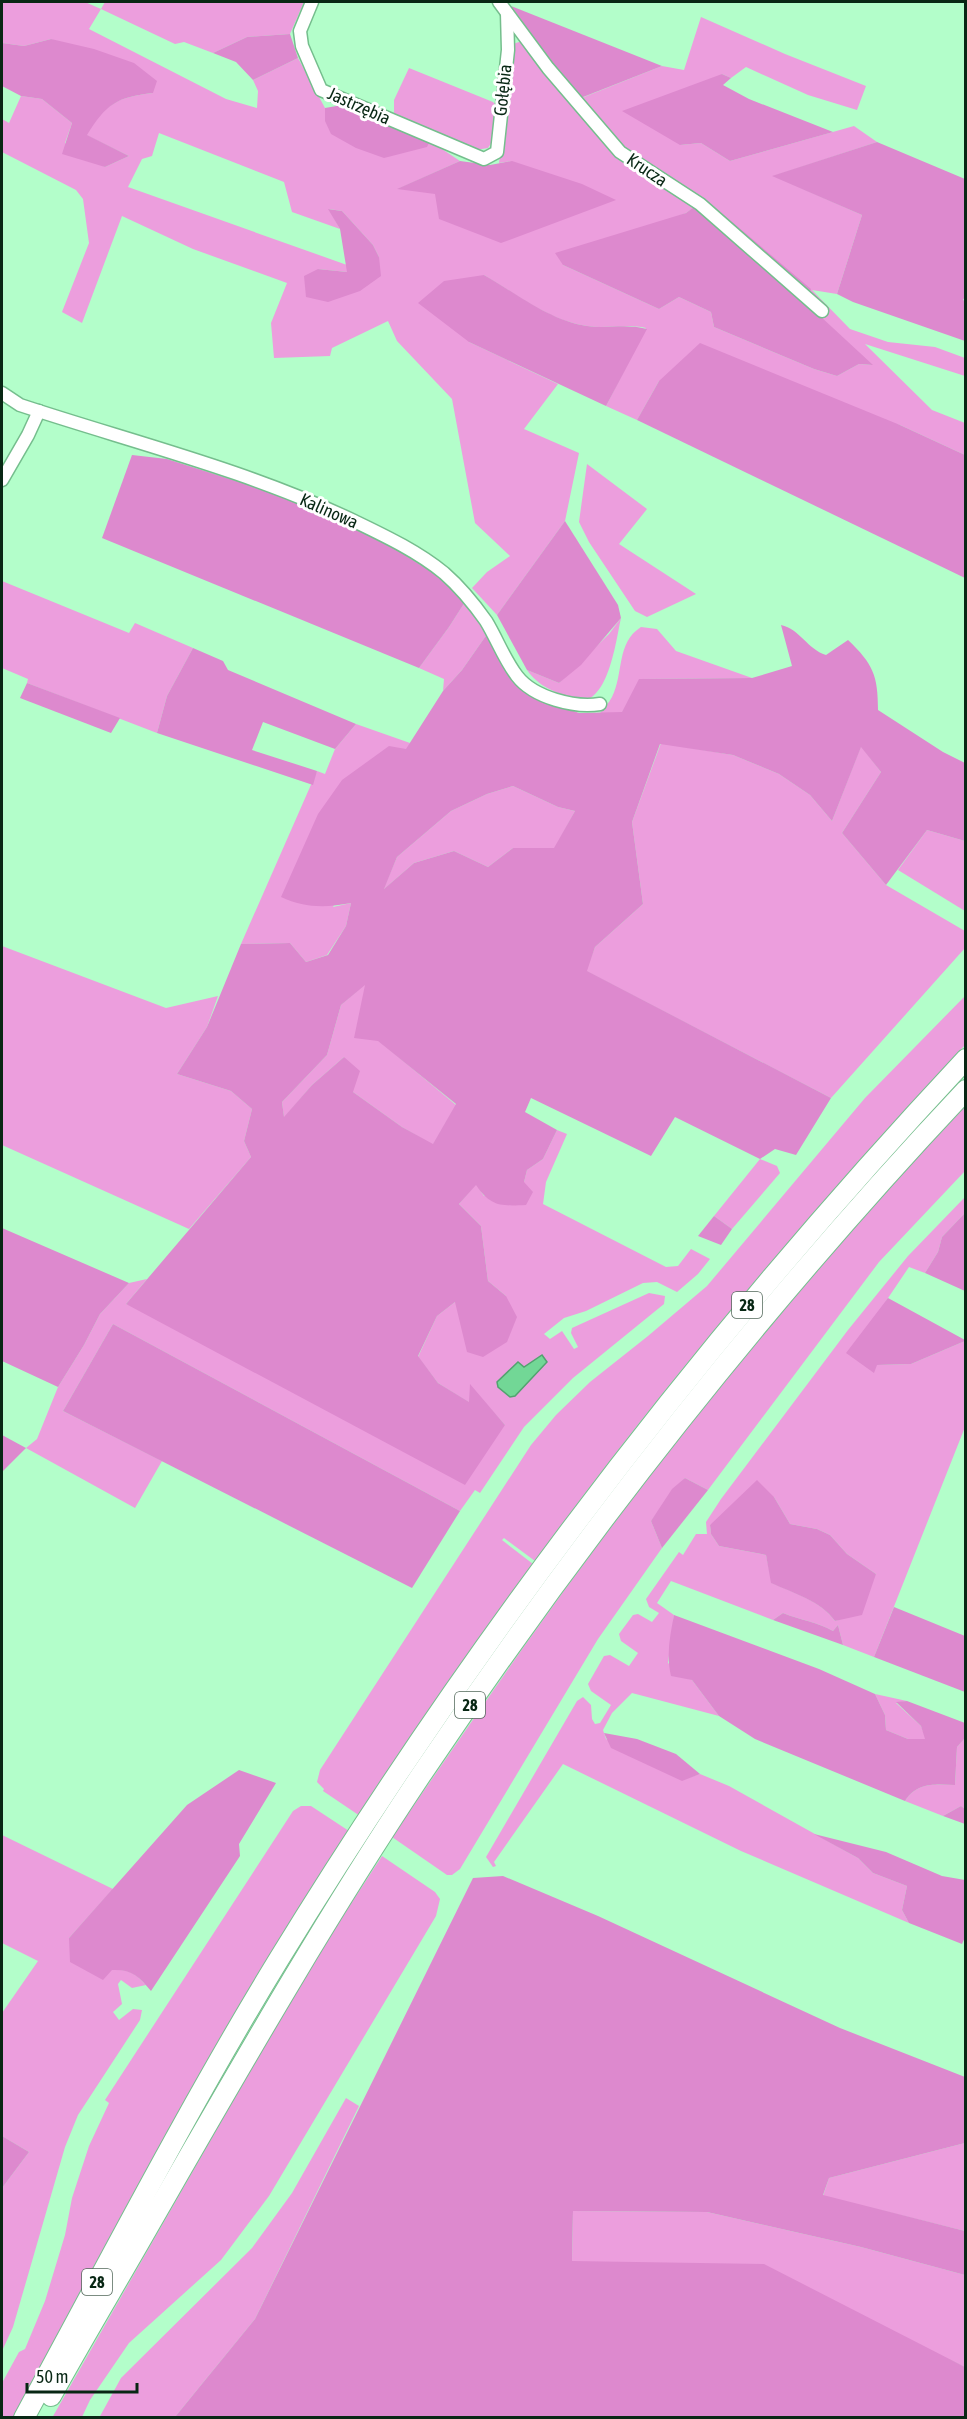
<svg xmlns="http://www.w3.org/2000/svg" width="967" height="2419" font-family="'Asap Condensed',sans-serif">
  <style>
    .green { fill: #ec9edd; fill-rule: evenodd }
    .forest { fill: #dd89ce; fill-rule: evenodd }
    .water { fill: #72d796; stroke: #52a26f; stroke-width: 1.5 }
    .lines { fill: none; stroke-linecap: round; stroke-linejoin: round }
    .street-casing { stroke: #75be8d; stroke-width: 15 }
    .primary-casing { stroke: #75be8d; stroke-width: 22 }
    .street { stroke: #fff; stroke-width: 12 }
    .primary { stroke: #fff; stroke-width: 20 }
    .labels { text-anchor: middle; stroke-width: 6; stroke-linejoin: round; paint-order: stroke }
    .shield { fill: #fff; stroke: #52685a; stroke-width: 1.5 }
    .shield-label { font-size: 16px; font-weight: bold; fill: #082714 }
    .street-label { font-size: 18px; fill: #082714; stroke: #fff }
  </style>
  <rect width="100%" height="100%" fill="#b3feca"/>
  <g class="green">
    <path d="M2,2H85L101,9L105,2H304L290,34L247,37L213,53L184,42L175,44L101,9L89,29L226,99L257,108L258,91L253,80L298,58L325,108V121L430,141L460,161L398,189L512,161L499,163L513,44L534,37L579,99L662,66L684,70L701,17L785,54L866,86L857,110L808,95L746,67L731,78L722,74L680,145L701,143L730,161L854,126L877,142L774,176L862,215L837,294L812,290L850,329L888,342L935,347L965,358V376L865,344L932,410L965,423V455L900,425L659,381L637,420L606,406L646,328C626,323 607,329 587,326C550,321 516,294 484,275L469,342L558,384L524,429L579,453L565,521L497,615L472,588L487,572L510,556L475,523L452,399L397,341L388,321L332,348L330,356L274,358L271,323L287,283L193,249L122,216L82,323L62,312L89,243L83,199L76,190L2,152V119L9,123L21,96L42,99L72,123L65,143L105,167L129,156L86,135C105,104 117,97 153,93L51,39L24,46L2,43ZM159,133L284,182L292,212L340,229L329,209L342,211L373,245L379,257L306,297L318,269L347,272V265L128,187L142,159L152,156ZM705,200L805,303L872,365L859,364L837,376L814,369L714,327L711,312L679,297L659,309L563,265L686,213Z"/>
    <path d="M409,68L493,102L497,106L492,142L488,148L476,150L394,114V100Z"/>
    <path d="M587,464L647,509L619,544L696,594L647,617L635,611L589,542L579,522Z"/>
    <path d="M2,581L129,633L135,623L193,648L167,696L157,733L27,683L28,679L2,668Z"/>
    <path d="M465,602L490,630L462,670L443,691L444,679L419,668L449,627Z"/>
    <path d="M621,618C616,640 609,702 579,701C573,700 566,696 561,694C548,690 534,681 527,670L559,683L609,634Z"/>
    <path d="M641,627L657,629L676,651L752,678L640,679L622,713H600C604,708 609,703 612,697C624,673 616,643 641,627Z"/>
    <path d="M356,724L410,743L333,907L351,903L346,926L327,955L306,962L290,943L241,944L317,771L325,774L335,749Z"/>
    <path d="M661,743L733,755L779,774L810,795L832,821L861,746L881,772L842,833L886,885L965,931V948L831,1098L586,971L595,947L643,904L632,822Z"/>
    <path d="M513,786L558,807L575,811L555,848H513L488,867L454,851L414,863L383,890L397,857L451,811L487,794Z"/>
    <path d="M927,830L965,841V911L898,870Z"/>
    <path d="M2,946L166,1008L218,996L207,1027L177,1074L231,1091L252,1109L244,1141L251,1157L189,1229L2,1145Z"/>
    <path d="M365,984L378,1040L456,1105L433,1145L402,1127L353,1092L344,1057L312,1085L284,1118L282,1102L327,1055L341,1005Z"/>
    <path d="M965,996V1045C813,1209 667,1379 535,1561L504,1538L502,1540L533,1564L452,1678L360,1816L323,1791L324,1789L317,1782L320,1770L531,1445L556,1415L590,1382L648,1336L707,1286L865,1098Z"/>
    <path d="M965,1104V1171L879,1262L708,1490L685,1478L651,1521L662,1548L598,1639L460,1869L452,1875H447L392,1837C455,1746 517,1654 583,1565C701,1404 831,1251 965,1104Z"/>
    <path d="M557,1130L567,1134L546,1182L543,1204L666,1267L678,1266L691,1249L710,1259L698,1274L677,1292L657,1282L643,1283L586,1311L564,1318L544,1334L550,1339L562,1331L574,1349L578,1347L571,1333L572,1328L649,1293L665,1296L664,1304L573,1378L524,1427L480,1493L475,1490L460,1511L113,1324L63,1411L162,1461L135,1508L26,1448L37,1439L58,1387L84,1345L100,1314L129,1283L147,1279L126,1304L505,1425L470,1386V1403L438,1383L418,1357L437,1316L455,1302L506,1296L488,1281L481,1226L459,1204L476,1184L484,1196L524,1182L527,1170L543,1159Z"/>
    <path d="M760,1159L777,1166L780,1173L732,1229L714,1216Z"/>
    <path d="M965,1197V1213L942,1237L938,1252L925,1273L909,1267L886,1301L877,1365L911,1364L965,1341V1427L874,1657L843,1645L838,1625L833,1631C818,1622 800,1620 783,1613L773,1620L671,1581L657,1603L674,1615L668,1663L692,1680L719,1716L632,1693L612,1713L603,1730L606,1739L682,1780L700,1774L729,1786L858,1858L873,1873L907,1886L902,1910L909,1923L741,1851L563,1764L494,1862L496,1866L493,1867L486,1857L577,1701L583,1697L591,1705L592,1719L595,1724L600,1723L611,1705L591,1691L588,1684L604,1656L610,1655L629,1666L638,1653L621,1641L619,1634L633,1615L638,1614L652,1622L659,1613L649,1607L646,1599L679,1552L683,1555L696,1534H707L706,1522L721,1499L848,1330L908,1256ZM774,1497L790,1524L817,1529L830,1535L847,1554L876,1574L844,1618L835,1621C821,1601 794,1593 772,1583L766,1555L719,1546L711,1534L710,1525Z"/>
    <path d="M875,1694L907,1701L896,1703L921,1726L926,1739H908L886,1730L885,1715Z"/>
    <path d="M965,1738V1809L961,1806L943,1816L905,1801C917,1782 935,1784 955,1785L957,1747Z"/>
    <path d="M301,1806H311L349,1831L205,2065L127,2205L14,2417L2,2418V2383L19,2352L25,2349L45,2301L65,2235L72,2198L89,2146L109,2103L105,2100L293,1811Z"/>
    <path d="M2,1835L113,1889L69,1938L112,1970C128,1969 135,1973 146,1985L132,1988L121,1980L118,1984L122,2004L113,2012L119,2020L133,2009L142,2010L140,2020L78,2115L65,2147L13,2327L2,2351V2188L29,2152L2,2136V2013L38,1961L2,1943Z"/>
    <path d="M382,1856L435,1892L440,1899L436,1916L269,2196L221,2260L129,2343L90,2400L82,2417L52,2418L307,1971Z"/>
    <path d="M346,2098L359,2106L255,2319L175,2417L99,2418L121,2378L252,2248L292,2193Z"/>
    <path d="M965,2143V2231L823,2196L829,2178Z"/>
    <path d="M573,2211L707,2212L861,2247L965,2275V2367L946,2358L572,2262Z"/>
  </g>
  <g class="forest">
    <path d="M511,6L662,66L578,99Z"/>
    <path d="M290,34L298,58L253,80L236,62L213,53L247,37Z"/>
    <path d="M51,39L94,49L134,63L157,81L153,93C117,97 106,104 87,135L129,156L105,167L62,154L72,123L42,99L21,96L2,86V43L24,46Z"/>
    <path d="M722,74L731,78L723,85L749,99L833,132L730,161L701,143L680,145L622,111Z"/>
    <path d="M342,105L430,141L427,147L384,158L356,148L331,134L325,121V108Z"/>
    <path d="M877,142L965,179L966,295L963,300L965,301V341L853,302L837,294L862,215L772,176Z"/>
    <path d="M460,161L490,165L512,161L582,184L616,200L501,243L439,219L435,194L397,189Z"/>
    <path d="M705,199L811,289L806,303L873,365L859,364L837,376L814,369L714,327L711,312L679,297L659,309L563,265L555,253L686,213Z"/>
    <path d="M328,209L342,211L373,245L379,257L381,276L360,291L328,302L306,297L304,276L318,269L347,272L340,229Z"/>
    <path d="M484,275C516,293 550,321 587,326C608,329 625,323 647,329L606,406L469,342L418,303L444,281Z"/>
    <path d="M700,343L900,425L965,455V578L637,420L659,381Z"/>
    <path d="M132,455L167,459L265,490L378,538L462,591L465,602L449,627L419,668L102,538Z"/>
    <path d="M565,521L618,605L621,618L581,665L559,683L527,670L497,615Z"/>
    <path d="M781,625C800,629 807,649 826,655L848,640C873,664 878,675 878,710L943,752L965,763V841L927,830L886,885L842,833L881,772L861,747L832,821L810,795L779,774L733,755L660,744L632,822L643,904L595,947L587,971L831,1098L796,1155L775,1149L760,1159L675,1117L651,1156L531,1098L525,1112L557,1130L543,1159L527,1170L524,1182L533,1192L526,1205C501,1206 491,1207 476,1185L459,1204L481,1226L488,1281L506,1296L517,1317L507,1342L483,1357L467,1352L455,1302L437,1316L418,1356L438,1383L469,1402L470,1384L505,1425L465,1485L126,1304L251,1157L244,1141L252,1109L231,1091L177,1074L207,1027L241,944L290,943L306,962L328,955L346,926L351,903C326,908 304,908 281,897L318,814L342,780L389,746L406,749L443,691L462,670L490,630L542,699L579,713L622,712L639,679L752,678L792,666ZM513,786L558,807L575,811L554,848H513L488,867L454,851L414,863L384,889L397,857L451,811L487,794ZM365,985L354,1038L378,1041L456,1104L433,1144L402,1127L353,1092L360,1071L344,1057L312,1085L284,1117L282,1102L327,1055L341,1005Z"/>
    <path d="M193,648L223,661L228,670L356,724L335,749L263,722L252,750L317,771L313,785L157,733L167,696Z"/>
    <path d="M27,683L120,718L111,733L20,698Z"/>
    <path d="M965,1213V1291L925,1273L938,1252L942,1237Z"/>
    <path d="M714,1216L732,1229L721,1245L698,1236Z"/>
    <path d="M2,1228L129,1283L100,1314L84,1345L58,1387L2,1361Z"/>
    <path d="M888,1298L965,1340V1341L911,1364L877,1365L874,1373L846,1353Z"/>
    <path d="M113,1324L460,1511L412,1588L63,1411Z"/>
    <path d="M2,1435L26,1448L2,1472Z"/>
    <path d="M685,1478L708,1490L662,1548L651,1521L672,1489Z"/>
    <path d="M757,1480L774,1497L790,1524L817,1529L830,1535L847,1554L876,1574L862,1615L835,1621C821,1601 793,1593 771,1583L766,1555L719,1546L711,1534L710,1525Z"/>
    <path d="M894,1607L965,1636V1692L874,1657Z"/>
    <path d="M783,1613C800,1620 818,1622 833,1631L838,1625L843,1645L773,1620Z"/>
    <path d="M674,1615L819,1669L875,1694L885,1715L886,1730L908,1739H925L921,1726L896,1702L907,1701L965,1723V1738L957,1747L955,1785C935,1784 917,1782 905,1801L755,1739L719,1716L692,1680L671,1676C666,1655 670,1636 674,1615Z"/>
    <path d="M604,1733L637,1739L676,1754L700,1774L682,1781L611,1748Z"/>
    <path d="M239,1770L276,1783L239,1844L240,1856L151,1991C139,1976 131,1969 112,1970L103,1980L70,1962L69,1938L187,1805Z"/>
    <path d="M961,1806L965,1809V1824L943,1816Z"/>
    <path d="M814,1834L886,1852L942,1876L965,1880L966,1935L962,1944L909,1923L902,1910L907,1886L873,1873L858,1858Z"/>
    <path d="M503,1876L598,1916L840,2028L965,2077V2143L829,2178L823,2195L965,2231V2275L861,2247L707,2212L573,2211L572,2261L764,2264L965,2367V2417H175L255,2319L473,1878Z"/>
    <path d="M2,2136L29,2152L2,2188Z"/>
  </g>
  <path class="water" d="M542,1355L547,1362L515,1396L510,1397L498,1387L497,1382L518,1362L524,1367Z"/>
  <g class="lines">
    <g class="street-casing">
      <g id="street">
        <path d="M312,2L300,31L302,46L321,90L484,159L497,152L508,50L507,13"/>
        <path d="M499,2L548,68L620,152L700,204L822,311"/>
        <path d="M2,393L20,405C132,442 247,470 354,521C385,536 417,551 444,573C460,587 474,604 486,621C497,639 504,659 517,676C534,698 575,708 600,704"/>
        <path d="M2,480L28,435L39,411"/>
      </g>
    </g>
    <g class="primary-casing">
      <g id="primary">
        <path d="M51,2396C83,2338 118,2280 151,2222C238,2071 324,1920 421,1775C584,1533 766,1302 966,1090"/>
        <path d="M24,2418C108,2264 188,2108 279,1959C477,1636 708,1335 966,1059"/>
      </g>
    </g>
    <use href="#street" class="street"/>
    <use href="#primary" class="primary"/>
  </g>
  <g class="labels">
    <g class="shield">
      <rect x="732" y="1292" width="30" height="26" rx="4.5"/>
      <rect x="455" y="1692" width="30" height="26" rx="4.5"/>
      <rect x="82" y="2269" width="30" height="26" rx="4.5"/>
    </g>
    <g class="shield-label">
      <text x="747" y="1311">28</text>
      <text x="470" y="1711">28</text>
      <text x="97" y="2288">28</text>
    </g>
    <g class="street-label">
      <text transform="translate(503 90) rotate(-84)" y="6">Gołębia</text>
      <text transform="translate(359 106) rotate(24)" y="6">Jastrzębia</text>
      <text transform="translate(647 170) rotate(34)" y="6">Krucza</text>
      <text transform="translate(329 511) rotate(24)" y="6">Kalinowa</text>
    </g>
  </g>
  <rect width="967" height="2419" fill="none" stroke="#082714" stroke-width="6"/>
  <path d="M27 2383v9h110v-9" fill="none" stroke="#082714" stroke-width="3"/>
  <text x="36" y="2383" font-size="18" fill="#082714" stroke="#ffffff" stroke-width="4.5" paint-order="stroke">50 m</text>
</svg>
